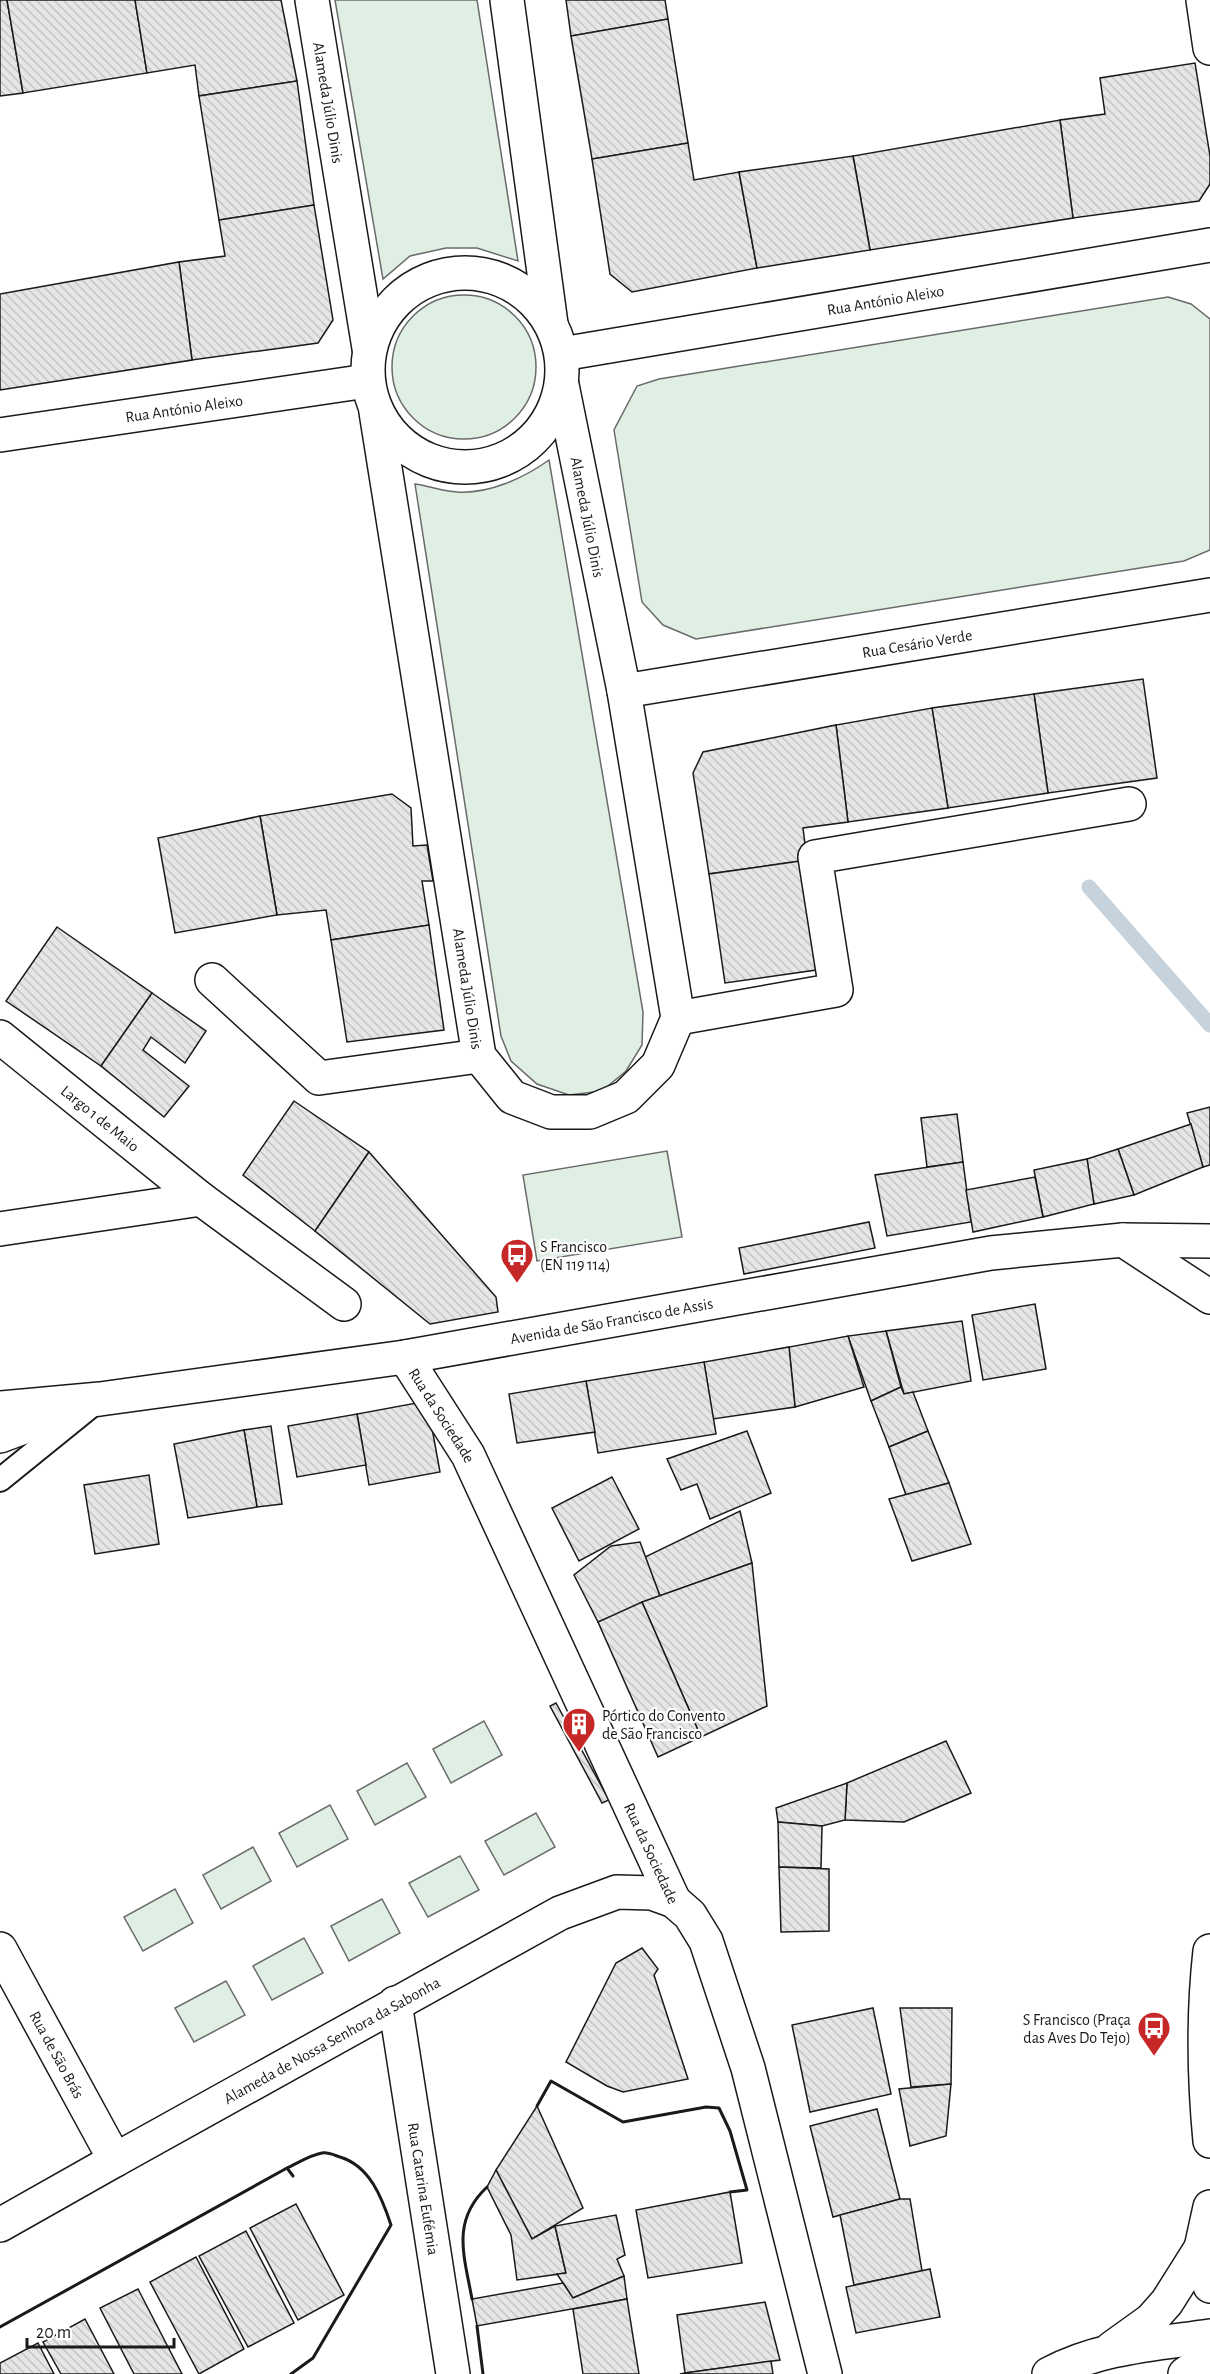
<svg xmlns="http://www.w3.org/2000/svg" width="1210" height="2374" font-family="'Alegreya Sans',sans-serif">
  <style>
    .green { fill: #e0efe3; stroke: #6a6a6a; stroke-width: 1.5 }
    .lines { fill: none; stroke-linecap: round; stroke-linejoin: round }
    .stream { stroke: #c6d2dc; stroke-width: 15 }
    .building { fill: url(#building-back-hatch); stroke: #1a1a1a; stroke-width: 1.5 }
    .service-casing { stroke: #1a1a1a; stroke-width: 26 }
    .pedestrian-casing { stroke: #1a1a1a; stroke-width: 36 }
    .minor-casing { stroke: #1a1a1a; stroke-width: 36 }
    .tertiary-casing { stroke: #1a1a1a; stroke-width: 36 }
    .primary-casing { stroke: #1a1a1a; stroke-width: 36 }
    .service { stroke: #fff; stroke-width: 22 }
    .pedestrian { stroke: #fff; stroke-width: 33 }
    .minor { stroke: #fff; stroke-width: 33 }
    .tertiary { stroke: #fff; stroke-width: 33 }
    .primary { stroke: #fff; stroke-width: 33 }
    .wall { stroke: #1a1a1a; stroke-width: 3 }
    .labels { text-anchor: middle; stroke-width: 4.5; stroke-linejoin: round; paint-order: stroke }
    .street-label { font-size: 16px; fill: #1a1a1a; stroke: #fff }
    .poi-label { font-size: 16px; fill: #1a1a1a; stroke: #fff; text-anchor: start }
  </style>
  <defs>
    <pattern id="building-back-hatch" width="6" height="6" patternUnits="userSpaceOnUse" patternTransform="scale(1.5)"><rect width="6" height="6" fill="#e6e6e6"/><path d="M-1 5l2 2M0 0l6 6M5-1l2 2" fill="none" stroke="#c5c5c5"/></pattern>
  </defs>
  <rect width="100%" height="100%" fill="#fff"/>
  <g class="green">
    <path d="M335,0H477L518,261L477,248H446L410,256L383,279Z"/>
    <circle cx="464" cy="367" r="72"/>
    <path d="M1168,297L1191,304L1210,319V550L1184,561L696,639L663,625L642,602L614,430L637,386L659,379Z"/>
    <path d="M549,460L643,1012L642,1045L626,1071L602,1091L569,1095L537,1084L511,1061L501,1036L415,484C429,486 443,491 457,492C489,494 524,478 549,460Z"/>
    <path d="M667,1151L682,1237L537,1261L523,1175Z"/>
    <path d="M484,1721L502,1755L451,1783L433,1749Z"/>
    <path d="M407,1763L426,1797L375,1825L357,1791Z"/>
    <path d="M330,1805L348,1839L297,1867L279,1833Z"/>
    <path d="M536,1813L555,1847L504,1875L485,1841Z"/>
    <path d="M253,1847L271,1881L221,1909L203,1875Z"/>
    <path d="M460,1856L479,1890L428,1917L409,1883Z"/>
    <path d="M175,1889L193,1923L143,1951L124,1917Z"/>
    <path d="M382,1899L400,1933L349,1961L331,1926Z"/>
    <path d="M304,1938L323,1973L272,2000L253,1966Z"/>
    <path d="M226,1981L245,2015L194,2042L175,2008Z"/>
  </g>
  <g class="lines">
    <path class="stream" d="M1089,887L1210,1025"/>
  </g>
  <g class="building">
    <path d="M0,0H7L23,93L0,96Z"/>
    <path d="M7,0H135L147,73L23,93Z"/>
    <path d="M135,0H281L297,81L199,96L195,65L147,73Z"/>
    <path d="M566,0H665L668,19L571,36Z"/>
    <path d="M668,19L688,143L592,159L571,36Z"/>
    <path d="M1195,63L1210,156V184L1199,201L1073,218L1060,120L1105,114L1100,78Z"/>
    <path d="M297,81L314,205L219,220L199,96Z"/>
    <path d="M1060,120L1073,218L870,250L853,156Z"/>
    <path d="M688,143L694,180L739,172L757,268L632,292L610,274L592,159Z"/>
    <path d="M853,156L870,250L757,268L739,172Z"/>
    <path d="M314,205L333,320L318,343L192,360L179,262L225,256L219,220Z"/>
    <path d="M179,262L192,360L0,390V294Z"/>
    <path d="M1143,679L1157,778L1048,793L1034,694Z"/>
    <path d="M1034,694L1048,793L948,808L932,708Z"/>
    <path d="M932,708L948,808L848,822L836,725Z"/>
    <path d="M836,725L848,822L803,828L807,860L709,874L693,773L703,752Z"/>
    <path d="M392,794L411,808L413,846L427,845L433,881H422L429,925L331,940L326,910L277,915L260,816Z"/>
    <path d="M260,816L277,915L175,933L158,838Z"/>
    <path d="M807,860L823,969L725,983L709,874Z"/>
    <path d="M429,925L444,1030L347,1042L331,940Z"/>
    <path d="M57,927L152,993L101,1066L6,1001Z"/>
    <path d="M152,993L206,1031L185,1063L151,1037L143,1050L189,1086L164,1117L101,1066Z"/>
    <path d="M294,1101L369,1152L315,1231L243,1175Z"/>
    <path d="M1210,1107V1165L1203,1167L1187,1113Z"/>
    <path d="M957,1114L963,1162L927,1167L921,1118Z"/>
    <path d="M1191,1124L1203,1167L1134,1195L1118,1149Z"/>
    <path d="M1118,1149L1134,1195L1094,1204L1087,1159Z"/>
    <path d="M369,1152L496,1297L498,1312L430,1324L315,1231Z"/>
    <path d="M1087,1159L1094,1204L1043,1217L1034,1170Z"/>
    <path d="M963,1162L971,1222L887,1236L875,1175Z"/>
    <path d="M1035,1177L1043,1217L973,1232L966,1190Z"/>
    <path d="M869,1222L875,1248L744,1274L739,1248Z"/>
    <path d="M1035,1304L1046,1369L983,1380L972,1315Z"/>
    <path d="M962,1321L971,1381L904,1394L886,1331Z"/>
    <path d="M886,1331L901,1387L871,1401L848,1336Z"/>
    <path d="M848,1336L864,1387L795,1407L789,1347Z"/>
    <path d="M789,1347L795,1407L713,1419L704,1362Z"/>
    <path d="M704,1362L716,1434L598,1453L586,1381Z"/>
    <path d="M586,1381L595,1432L517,1443L509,1394Z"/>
    <path d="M901,1387L904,1394L913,1392L928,1431L889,1447L871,1401Z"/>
    <path d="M427,1401L440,1472L369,1485L357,1414Z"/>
    <path d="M357,1414L366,1465L297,1477L288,1426Z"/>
    <path d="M271,1426L282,1504L257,1507L244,1430Z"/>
    <path d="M244,1430L257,1507L188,1518L174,1444Z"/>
    <path d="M747,1431L771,1493L710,1519L697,1484L681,1490L667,1459Z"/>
    <path d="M928,1431L949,1483L906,1495L889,1447Z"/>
    <path d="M149,1475L159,1544L95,1554L84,1485Z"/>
    <path d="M612,1477L639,1529L579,1561L552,1508Z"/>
    <path d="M949,1483L971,1544L912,1561L889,1499Z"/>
    <path d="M740,1511L752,1563L660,1596L645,1557Z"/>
    <path d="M640,1542L660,1596L598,1622L574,1575L611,1546Z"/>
    <path d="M752,1563L767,1706L701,1737L642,1602Z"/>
    <path d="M642,1602L701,1737L658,1757L598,1622Z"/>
    <path d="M556,1703L609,1800L602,1803L550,1706Z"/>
    <path d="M946,1741L971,1793L904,1822L845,1820L847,1783Z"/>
    <path d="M847,1783L845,1820L822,1826L778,1822L776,1808Z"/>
    <path d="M778,1822L822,1826L821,1868L779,1867Z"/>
    <path d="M779,1867L829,1869V1931L781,1932Z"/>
    <path d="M642,1948L658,1969L654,1975L688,2079L623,2092L607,2086L566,2062L616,1963Z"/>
    <path d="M873,2008L891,2094L810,2112L792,2025Z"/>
    <path d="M900,2008H952L951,2084L911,2087Z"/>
    <path d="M951,2084L946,2136L910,2146L899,2089Z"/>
    <path d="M537,2106L583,2208L532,2239L496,2170Z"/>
    <path d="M877,2109L900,2199L833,2217L810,2126Z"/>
    <path d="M496,2170L532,2239L555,2226L566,2273L517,2280L511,2235L487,2187Z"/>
    <path d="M730,2192L742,2263L648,2278L636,2210Z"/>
    <path d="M900,2199H910L922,2271L854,2285L840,2215Z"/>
    <path d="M296,2204L344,2295L298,2320L250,2228Z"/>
    <path d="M616,2215L625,2255L617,2259L624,2276L573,2298L557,2274L566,2273L555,2226Z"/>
    <path d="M246,2231L294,2323L248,2347L199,2256Z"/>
    <path d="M196,2257L244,2349L199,2374L150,2282Z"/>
    <path d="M930,2269L940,2317L856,2333L846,2287Z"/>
    <path d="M624,2276L627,2299L477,2326L472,2299L563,2283L573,2298Z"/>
    <path d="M138,2289L182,2374H134L100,2308Z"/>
    <path d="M627,2299L639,2374H583L573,2309Z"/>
    <path d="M765,2302L780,2360L685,2373L677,2315Z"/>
    <path d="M85,2319L114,2374H61L43,2342Z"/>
    <path d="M38,2343L54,2374H0V2363Z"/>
    <path d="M771,2361L773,2374H680L685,2373Z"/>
  </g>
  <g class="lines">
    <g class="service-casing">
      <path id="service" d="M0,1480L100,1399"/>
    </g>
    <g class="pedestrian-casing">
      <g id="pedestrian">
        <path id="s1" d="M405,1357L468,1455L674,1901"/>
      </g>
    </g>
    <g class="minor-casing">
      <g id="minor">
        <path id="s2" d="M312,0L369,348"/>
        <path d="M507,0L551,324"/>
        <path d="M1203,0L1210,48"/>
        <circle cx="465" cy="370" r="97"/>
        <path id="s3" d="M562,354L1210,245"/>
        <path id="s4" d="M376,412L479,1056L512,1097L551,1112H590L626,1097L658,1065L678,1018L624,691L562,385"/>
        <path id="s5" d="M0,435L367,381"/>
        <path id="s6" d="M624,691L1210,595"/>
        <path d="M212,980L319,1078L479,1056"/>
        <path d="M678,1018L836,990L815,857L1129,804"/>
        <path id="s7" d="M0,1037L201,1199L344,1304"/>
        <path d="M0,1229L201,1199"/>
        <path id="s8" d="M395,2003L453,2374"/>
        <path d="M0,2225L115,2160"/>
      </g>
    </g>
    <g class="tertiary-casing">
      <g id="tertiary">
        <path id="s9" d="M0,1949L115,2160L560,1913L617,1892L652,1893L674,1901L690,1915L706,1941L748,2068L825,2374"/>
        <path d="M1112,2348L1151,2320L1167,2302L1201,2248"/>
        <path d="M1049,2374C1099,2347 1155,2344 1210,2336"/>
        <path d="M1185,2374L1203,2362L1210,2355"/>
      </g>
    </g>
    <g class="primary-casing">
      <g id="primary">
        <path d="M1123,1240L1210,1297"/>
        <path id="s10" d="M0,1408L100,1399L405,1357L991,1253L1123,1240L1210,1241"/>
        <path d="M0,1436L56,1415"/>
        <path d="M1210,1951C1203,2014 1204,2078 1210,2141"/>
        <path d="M1210,2207L1201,2248L1210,2286"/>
      </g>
    </g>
    <use href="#service" class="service"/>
    <use href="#pedestrian" class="pedestrian"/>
    <use href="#minor" class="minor"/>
    <use href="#tertiary" class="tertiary"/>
    <use href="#primary" class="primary"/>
    <g class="wall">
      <path d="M537,2106L551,2081L623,2122L706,2107L719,2108L730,2131L747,2190L730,2192"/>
      <path d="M472,2299C464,2255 451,2221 487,2187"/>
      <path d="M477,2326L483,2374"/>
      <path d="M0,2327L287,2168"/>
      <path d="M291,2374L313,2358L391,2225C382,2198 370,2166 340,2157C334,2155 328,2152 322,2153C310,2155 298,2163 287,2168L293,2176"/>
    </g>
  </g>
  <defs>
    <g id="bus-pin" transform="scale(1.725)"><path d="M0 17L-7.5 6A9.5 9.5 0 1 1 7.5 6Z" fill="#c62828" stroke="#fff"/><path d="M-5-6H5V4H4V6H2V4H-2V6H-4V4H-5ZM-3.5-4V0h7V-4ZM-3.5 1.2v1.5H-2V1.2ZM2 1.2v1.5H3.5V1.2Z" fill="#fff"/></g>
    <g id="building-pin" transform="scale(1.725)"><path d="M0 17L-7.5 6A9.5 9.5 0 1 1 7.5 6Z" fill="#c62828" stroke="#fff"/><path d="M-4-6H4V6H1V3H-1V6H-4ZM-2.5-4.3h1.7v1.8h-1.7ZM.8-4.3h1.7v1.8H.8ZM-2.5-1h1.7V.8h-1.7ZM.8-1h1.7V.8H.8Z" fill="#fff"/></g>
  </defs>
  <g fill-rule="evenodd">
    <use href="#bus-pin" x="517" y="1255"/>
    <use href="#building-pin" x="579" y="1724"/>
    <use href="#bus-pin" x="1154" y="2028"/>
  </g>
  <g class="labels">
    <g class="street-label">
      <text dy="6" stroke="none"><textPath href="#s2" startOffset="104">Alameda Júlio Dinis</textPath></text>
      <text dy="6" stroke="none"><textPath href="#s3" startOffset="328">Rua António Aleixo</textPath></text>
      <text dy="6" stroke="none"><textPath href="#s5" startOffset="186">Rua António Aleixo</textPath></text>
      <text transform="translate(588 517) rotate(79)" y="6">Alameda Júlio Dinis</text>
      <text dy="6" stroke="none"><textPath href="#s6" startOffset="297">Rua Cesário Verde</textPath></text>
      <text dy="6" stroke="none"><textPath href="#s4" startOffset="584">Alameda Júlio Dinis</textPath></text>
      <text dy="6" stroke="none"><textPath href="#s7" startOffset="129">Largo 1 de Maio</textPath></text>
      <text dy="6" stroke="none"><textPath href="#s10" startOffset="618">Avenida de São Francisco de Assis</textPath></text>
      <text dy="6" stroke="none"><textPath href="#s1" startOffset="69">Rua da Sociedade</textPath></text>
      <text dy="6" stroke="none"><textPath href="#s1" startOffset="555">Rua da Sociedade</textPath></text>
      <text dy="6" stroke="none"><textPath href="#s9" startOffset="488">Alameda de Nossa Senhora da Sabonha</textPath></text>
      <text dy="6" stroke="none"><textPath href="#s9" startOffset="120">Rua de São Brás</textPath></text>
      <text dy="6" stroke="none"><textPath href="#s8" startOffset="188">Rua Catarina Eufémia</textPath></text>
    </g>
    <g class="poi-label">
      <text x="540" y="1252">S Francisco<tspan x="540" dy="18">(EN 119 114)</tspan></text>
      <text x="602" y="1721">Pórtico do Convento<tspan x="602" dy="18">de São Francisco</tspan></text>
      <text x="1131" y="2025" text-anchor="end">S Francisco (Praça<tspan x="1131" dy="18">das Aves Do Tejo)</tspan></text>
    </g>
  </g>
  <path d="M27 2338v9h147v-9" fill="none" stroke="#1a1a1a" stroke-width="3"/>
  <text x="36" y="2338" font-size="18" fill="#1a1a1a" stroke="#ffffff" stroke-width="4.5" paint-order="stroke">20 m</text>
</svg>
